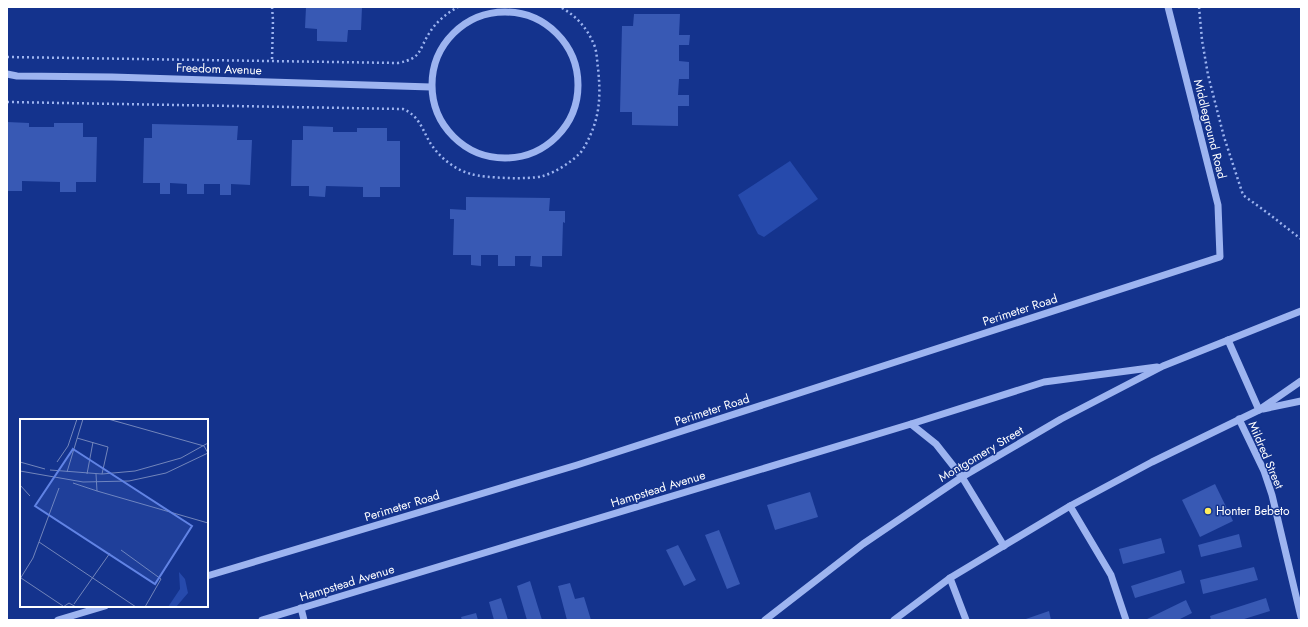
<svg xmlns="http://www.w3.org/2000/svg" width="1308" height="627" font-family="Jost,sans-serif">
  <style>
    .green { fill: #264aac }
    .building { fill: #3859b4 }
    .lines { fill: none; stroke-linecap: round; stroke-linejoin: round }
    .path { stroke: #9db4f0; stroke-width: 2.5; stroke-dasharray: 2 3; stroke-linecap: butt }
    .minor { stroke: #9db4f0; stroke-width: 7 }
    .poi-dot { fill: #ffed5c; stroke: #14338d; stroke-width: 1.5 }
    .labels { text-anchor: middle; stroke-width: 3; stroke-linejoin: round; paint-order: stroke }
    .street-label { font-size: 12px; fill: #fff; stroke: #14338d }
    .poi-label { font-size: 12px; fill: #fff; stroke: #14338d; text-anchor: start }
    .inset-road { fill: none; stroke: #7285bb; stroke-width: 1 }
    .view { fill: #6183e4; fill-opacity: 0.15; stroke: #6183e4; stroke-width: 2 }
    .inset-edge { fill: none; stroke: #fff; stroke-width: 2 }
  </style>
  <rect width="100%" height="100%" fill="#14338d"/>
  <path class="green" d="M790,161L818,199L764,237L758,234L738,195Z"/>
  <g class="building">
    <path d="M306,7H362L361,30H348L347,42L317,41V29L305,28Z"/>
    <path d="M634,14H680L679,35H690L689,45H679V61L689,62V79H679L678,95H689V106H678V126L632,125V112H620L622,26H633Z"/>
    <path d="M7,122L29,123V127H54V123H83V137H97L96,182H76V192H60V182L22,181V191H7Z"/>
    <path d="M152,124L238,126L237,140H252L250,185L231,184V195H220V184H204V194H187V184L170,183V194H160V183H143L144,138H152Z"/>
    <path d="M303,126L333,127V132H357V128H387V141H400V187H380V197H363V187L326,186L325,197L309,196V186H291L292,140H303Z"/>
    <path d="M466,197L550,198L549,211H565V223L563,222L562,256H542V267L530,266L531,256H515V266H498V255H481V266L471,265V255H453L454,219H450V209L466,210Z"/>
    <path d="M1215,484L1233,521L1200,537L1182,500Z"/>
    <path d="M810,492L818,517L775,530L767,505Z"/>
    <path d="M719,530L740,584L727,589L705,535Z"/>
    <path d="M1239,534L1242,547L1201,557L1198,545Z"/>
    <path d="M1161,538L1165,553L1123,564L1119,549Z"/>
    <path d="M678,545L696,580L684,586L666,550Z"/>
    <path d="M1254,567L1258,580L1203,594L1200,580Z"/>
    <path d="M1181,570L1185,583L1135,598L1131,586Z"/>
    <path d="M530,581L542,620H527L517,586Z"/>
    <path d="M570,583L575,599L584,597L591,620H567L558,586Z"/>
    <path d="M501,598L508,620H494L489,602Z"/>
    <path d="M1266,598L1270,611L1241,620H1211L1210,616Z"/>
    <path d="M1186,600L1192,613L1178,620H1145Z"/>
    <path d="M1049,611L1051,620H1023Z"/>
    <path d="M476,613L478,620H462L461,617Z"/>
  </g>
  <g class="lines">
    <g class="path">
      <path d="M272,7L273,20L272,60"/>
      <path d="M1199,7L1202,40L1208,75L1224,137L1243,195L1269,214L1301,239"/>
      <path d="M7,57L398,63C423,58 418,50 430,32C436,22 447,13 458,7"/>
      <path d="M7,102L403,109C418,115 422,128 429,141C438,156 453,169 471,174C485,178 529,180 543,176C556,172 570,163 579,154C582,152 584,147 586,144C600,118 601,97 598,68C597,61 597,54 595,47C588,29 577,16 560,7"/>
    </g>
    <g class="minor">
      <circle cx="505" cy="85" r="73"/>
      <path d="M7,74L17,76L112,77L431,87"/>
      <path d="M1228,340L1259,410"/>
      <path d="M1263,409L1301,401"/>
      <path d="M1239,419L1264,471L1272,495L1301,617"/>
      <path d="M911,424L1044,382L1157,367"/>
      <path d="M1070,506L1111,575L1126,620"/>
      <path d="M207,576L577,465L1220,257L1218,205L1168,7"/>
      <path d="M950,578L966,620"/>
      <path d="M301,608L304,620"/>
      <path d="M58,620L105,606"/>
      <path d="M262,620L911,424L936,444L962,477L1004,546"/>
      <path d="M765,620L863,544L962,477L1061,419L1163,366L1301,311"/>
      <path d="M894,620L950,578L1070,506L1152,462L1259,410L1301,381"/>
    </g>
  </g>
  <circle class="poi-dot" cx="1208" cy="511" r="4"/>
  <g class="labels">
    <g class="street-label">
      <text transform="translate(219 69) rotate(2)" y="4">Freedom Avenue</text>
      <text transform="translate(1210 129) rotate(76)" y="4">Middleground Road</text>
      <text transform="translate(1020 310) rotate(-18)" y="4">Perimeter Road</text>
      <text transform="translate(712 410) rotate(-18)" y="4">Perimeter Road</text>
      <text transform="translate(981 454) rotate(-31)" y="4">Montgomery Street</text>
      <text transform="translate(1266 455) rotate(67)" y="4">Mildred Street</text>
      <text transform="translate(658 489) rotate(-17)" y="4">Hampstead Avenue</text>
      <text transform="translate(402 506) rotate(-17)" y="4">Perimeter Road</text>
      <text transform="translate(347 583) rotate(-17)" y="4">Hampstead Avenue</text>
    </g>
    <g class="poi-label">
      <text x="1216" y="515">Honter Bebeto</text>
    </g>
  </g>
  <g transform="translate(20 419)">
    <rect width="188" height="188" fill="#14338d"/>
    <path d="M159,153L165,160L168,174L156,188H148L160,170Z" fill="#264aac"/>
    <path class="inset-road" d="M88,0L184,27L188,34M57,19L88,28L82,55M0,43L25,50M37,43L48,27L57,0M30,51L82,55L115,52L161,39L188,24M0,52L63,63L109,62L146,54L188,34M47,53L63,0M67,55L73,23M76,55L77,72L188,104M53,64L77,72M0,66L10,77M19,123L116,188M101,131L141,160L125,188M1,159L43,187M0,160L13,139L39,69M54,185L90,134M43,188L49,184L56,188"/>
    <path class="view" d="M53,30L172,107L135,165L15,87Z"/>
    <rect width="188" height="188" class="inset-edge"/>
  </g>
  <rect width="1308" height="627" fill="none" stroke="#ffffff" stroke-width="16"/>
</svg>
